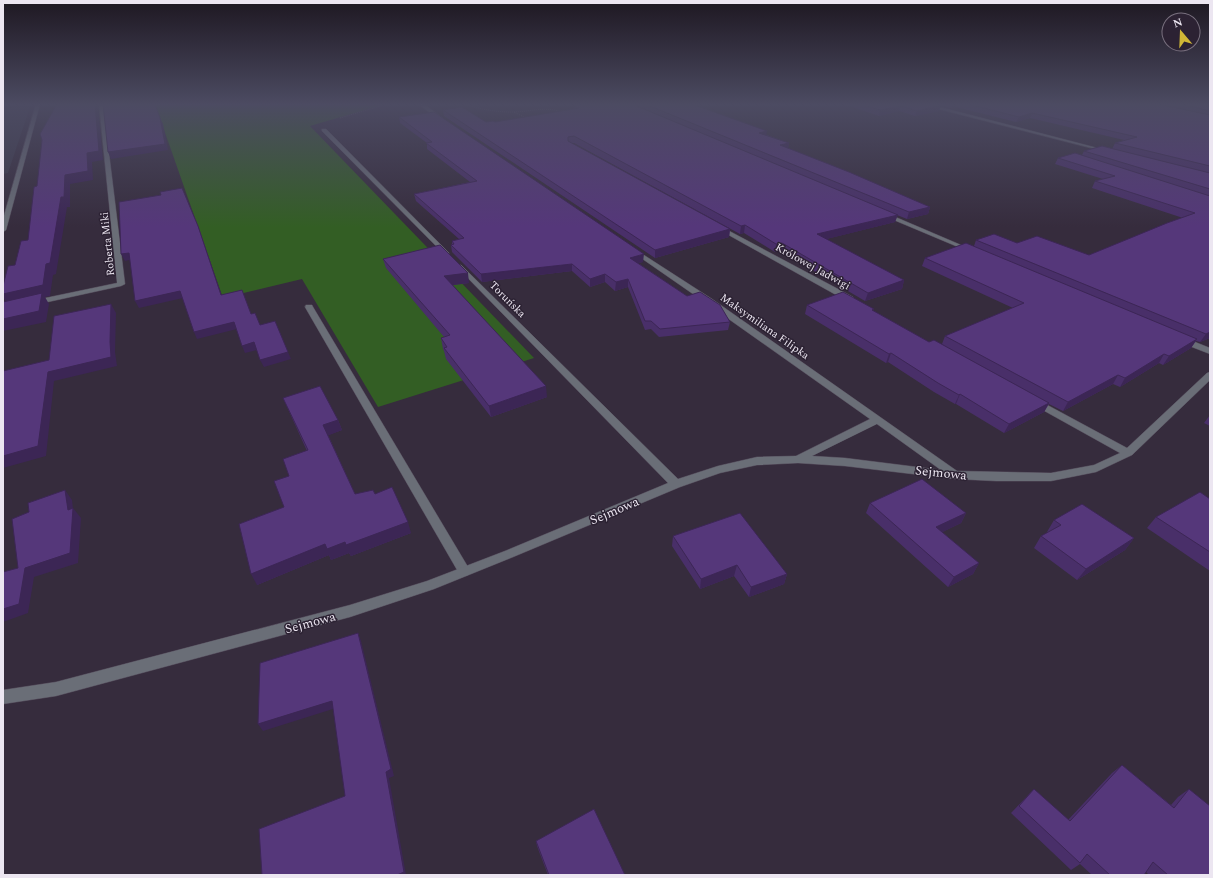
<svg xmlns="http://www.w3.org/2000/svg" width="1213" height="878" font-family="Spectral,serif">
  <style>
    .commercial { fill: #3c394a }
    .green { fill: #335e24 }
    .lines { fill: none; stroke-linecap: round; stroke-linejoin: round }
    .service-casing { stroke: #534a5a; stroke-width: 1 }
    .minor-casing { stroke: #534a5a; stroke-width: 1 }
    .path { stroke: #948c9a; stroke-width: 1; stroke-dasharray: 0.5 1.5; stroke-linecap: butt }
    .service { fill: #6a6e77; fill-rule: evenodd }
    .minor { fill: #6a6e77; fill-rule: evenodd }
    .rail { stroke: #d0c9d5; stroke-width: 1.5; stroke-dasharray: 4 2; stroke-linecap: butt }
    .wall { fill: #492f69 }
    .shaded-wall { fill: #3c2655 }
    .building { fill: #55377a; stroke: #3c2655 }
    .labels { text-anchor: middle; stroke-width: 3; stroke-linejoin: round; paint-order: stroke }
    .far-street-label { font-size: 11px; fill: #ece6f1; stroke: #2c2233 }
    .street-label { font-size: 13px; fill: #ece6f1; stroke: #2c2233 }
  </style>
  <rect width="100%" height="100%" fill="#362c3d"/>
  <path class="commercial" d="M26,104H31L8,173L3,174V110Z"/>
  <path class="green" d="M155,104H385L310,126L534,358L378,407L302,279L223,298Z"/>
  <g class="lines">
    <g class="service-casing">
      <path id="service" d="M306,305H312L313,307L468,567L470,571L468,575L464,576L460,575L305,307Z"/>
    </g>
    <g class="minor-casing">
      <g id="minor">
        <path d="M36,104H40L6,230L3,232V219Z"/>
        <path d="M99,104H103L125,284L121,286L34,305H31V301L117,283Z"/>
        <path d="M418,104H424L444,119L440,120Z"/>
        <path d="M919,104H928L1109,151L1107,152Z"/>
        <path d="M322,129H326L449,253V255H445L322,131Z"/>
        <path d="M882,213H886L975,251L970,252L882,215Z"/>
        <path d="M718,225L853,297L854,299L850,301H847L716,228L715,227Z"/>
        <path d="M633,248L712,299L957,471L1051,473L1094,465L1120,453L1032,404L1030,402L1032,400H1038L1127,448L1207,373L1210,372V380L1132,455L1096,472L1051,481H996L955,479L845,466L798,463L757,465L720,473L680,487L513,557L434,589L350,617L56,696L3,704V690L56,682L350,605L427,581L505,551L668,483L457,267V265H461L678,479L718,466L757,457L796,456L870,419L706,303L631,251V249ZM877,424L941,470L845,458L812,456Z"/>
        <path d="M1179,338H1185L1210,348V354L1179,342L1178,340Z"/>
      </g>
    </g>
    <g class="path">
      <path d="M463,104C479,109 496,112 512,112C529,112 545,106 562,112"/>
      <path d="M514,112L526,118"/>
      <path d="M340,118L387,104"/>
    </g>
    <use href="#service" class="service"/>
    <use href="#minor" class="minor"/>
    <path class="rail" d="M3,105L7,104"/>
  </g>
  <g class="wall">
    <path d="M582,104H692L767,135L789,143L788,148L930,207L928,214L907,219L897,215L895,222L826,239L904,280L902,289L865,301L780,251L775,252L744,233L740,234L574,143H571L730,229L729,237L655,258L444,116L443,110L486,122H495L575,109L574,106Z"/>
    <path d="M844,104H1210V338L1200,342L1196,341L1191,348L1163,365L1159,363L1120,387L1113,384L1063,411L1049,404L1044,412L1004,433L956,404H955L934,392L888,362L886,363L805,314L807,305L874,311L929,342L942,344L945,336L1013,308L922,266L925,258L974,246L976,240L1017,243L1089,255L1183,218L1092,188L1095,181L1103,179L1055,164L1058,158L1082,155L1084,151L1112,149L1115,143L1124,140L1030,118L1016,122L956,107L951,108L941,106L939,111L915,116L899,111L879,116Z"/>
    <path d="M399,117L643,262L638,263L687,296L730,322L728,330L659,337L651,329L645,330L628,287L615,291L605,282L590,287L572,271L482,282L452,252L451,245L452,244V241L459,239L416,201L414,194L470,182L427,149V143L400,123Z"/>
    <path d="M383,259L469,283L453,285L547,397L491,417L446,359L444,351L443,349L441,338L444,337L386,268Z"/>
    <path d="M283,398L338,420L342,430L328,435L355,494H375L411,533L351,556L349,553L331,560L329,555L257,585L284,507L307,451Z"/>
    <path d="M1210,415V426L1204,423Z"/>
    <path d="M1210,499V571L1147,528L1156,517Z"/>
    <path d="M870,503L966,513L961,523L942,532L979,563L973,574L948,587L866,513Z"/>
    <path d="M1054,520L1134,538L1125,550L1077,580L1034,548L1041,536L1048,533L1047,532Z"/>
    <path d="M673,536L787,574L784,584L749,597L734,576L700,589L672,546Z"/>
    <path d="M1122,765L1171,805L1178,797L1189,789L1210,875H1149L1146,872L1144,875H1092L1080,864L1071,870L1011,813L1034,789L1068,820L1112,773Z"/>
    <path d="M536,841L625,875H548L537,846Z"/>
  </g>
  <g class="shaded-wall">
    <path d="M95,104H97L98,106L103,160L92,162L93,180L70,184V207H67L56,274L53,275L50,296L45,297L49,304L46,322L3,331V319L8,305L3,297V294L46,264L65,175L87,153Z"/>
    <path d="M952,104H956V107L951,108Z"/>
    <path d="M941,105L939,111L915,116L917,111Z"/>
    <path d="M901,106L899,111L879,116L880,110Z"/>
    <path d="M1032,113L1030,118L1016,122L1019,117Z"/>
    <path d="M160,118L163,124L168,150L111,159L108,152Z"/>
    <path d="M767,131L766,137L759,133Z"/>
    <path d="M789,143L788,150L780,145Z"/>
    <path d="M182,188L200,232L224,302L221,295Z"/>
    <path d="M930,207L928,214L907,219L909,212Z"/>
    <path d="M898,215L895,222L815,242L817,234Z"/>
    <path d="M745,225L744,233L740,234L741,226Z"/>
    <path d="M730,229L729,237L655,258V250Z"/>
    <path d="M782,243L780,251L775,252L776,244Z"/>
    <path d="M129,253L133,259L125,261L121,254Z"/>
    <path d="M644,254L643,262L630,265V258Z"/>
    <path d="M572,264V271L482,282L481,274Z"/>
    <path d="M468,273L469,283L446,286L444,276Z"/>
    <path d="M605,274V282L590,287V279Z"/>
    <path d="M628,279V287L615,291L616,282Z"/>
    <path d="M904,280L902,289L865,301L868,293Z"/>
    <path d="M180,291L183,298L139,308L135,301Z"/>
    <path d="M111,304L116,313L115,352L117,366L54,381L46,456L3,468V456L48,372L110,342Z"/>
    <path d="M234,322L237,329L197,339L194,332Z"/>
    <path d="M1210,332V338L1200,342L1206,334Z"/>
    <path d="M1197,339L1191,348L1163,365L1169,356Z"/>
    <path d="M254,342L257,350L245,353L242,346Z"/>
    <path d="M288,352L291,359L264,367L260,360Z"/>
    <path d="M891,353L888,362L886,363L889,354Z"/>
    <path d="M1164,354L1159,363L1120,387L1125,378Z"/>
    <path d="M1118,375L1113,384L1063,411L1068,402Z"/>
    <path d="M546,386L547,397L491,417L489,406Z"/>
    <path d="M960,394L956,404H955L959,395Z"/>
    <path d="M1049,403L1044,412L1004,433L1009,424Z"/>
    <path d="M338,420L342,430L327,436L323,425Z"/>
    <path d="M65,490L72,500L73,509V508L81,518L78,563L34,577L28,613L3,622V609L25,568L68,510Z"/>
    <path d="M966,513L961,523L931,538L936,527Z"/>
    <path d="M408,522L411,533L351,556L349,553L331,560L329,555L257,585L251,574L325,544L345,542Z"/>
    <path d="M1134,538L1125,550L1077,580L1086,569Z"/>
    <path d="M979,563L973,574L948,587L954,577Z"/>
    <path d="M737,565L734,576L700,589L701,579Z"/>
    <path d="M787,574L784,584L749,597L751,587Z"/>
    <path d="M358,633L361,641L394,776L389,778L406,875H397Z"/>
    <path d="M332,701L336,708L263,731L258,724Z"/>
  </g>
  <g class="building">
    <path d="M57,104H95L99,151L87,153L88,171L65,175L64,197H61L50,263L46,264L43,285L3,294V286L8,266L15,265L21,241L28,240L34,187L37,186L42,140L40,134Z"/>
    <path d="M103,104H155L160,118L165,144L108,152Z"/>
    <path d="M582,104H632L898,215L817,234L904,280L868,293L782,243L776,244L745,225L741,226L574,136L568,137V141L730,229L655,250L443,110L462,107L486,122L493,121L495,122L579,108L574,106Z"/>
    <path d="M645,104H692L767,131L759,133L789,143L780,145L849,172L930,207L909,212Z"/>
    <path d="M861,104H937L941,105L917,111L901,106L880,110Z"/>
    <path d="M968,104H1158L1210,115V166L1115,143L1137,137L1032,113L1019,117Z"/>
    <path d="M1182,104H1210V111Z"/>
    <path d="M434,112L644,254L630,258L687,296L700,292L720,305L730,322L660,329L651,321H645L628,279L616,282L605,274L590,279L572,264L481,274L451,245L454,244L452,241L464,238L414,194L477,181L426,143L432,142L399,117Z"/>
    <path d="M1102,146L1210,173V189L1084,151Z"/>
    <path d="M1075,153L1210,196V332L1206,334L976,240L994,234L1017,243L1037,236L1089,255L1167,223L1195,213L1095,181L1115,176L1058,158Z"/>
    <path d="M182,188L198,226L221,295L242,290L251,314L255,313L260,325L275,321L288,352L260,360L254,342L242,346L234,322L194,332L180,291L135,301L129,253L121,254L119,202L161,195L160,192Z"/>
    <path d="M966,243L1197,339L1169,356L1164,354L1125,378L1118,375L1068,402L945,336L1024,303L925,258Z"/>
    <path d="M440,245L468,273L444,276L546,386L489,406L444,348L447,347L441,338L450,335L383,259Z"/>
    <path d="M843,292L874,309L872,310L929,342L934,340L1049,403L1009,424L960,394L959,395L938,383L891,353L889,354L807,305Z"/>
    <path d="M42,293L39,311L3,319V302Z"/>
    <path d="M111,304L110,342L111,357L48,372L38,446L3,456V371L49,360L54,316Z"/>
    <path d="M320,386L338,420L323,425L355,494L373,490L375,494L392,487L408,522L346,545L345,542L327,549L325,544L251,574L239,524L284,507L274,481L289,476L283,459L308,450L283,398Z"/>
    <path d="M922,479L966,513L936,527L979,563L954,577L870,503Z"/>
    <path d="M65,490L68,510L73,508L70,553L25,568L19,604L3,609V572L18,568L12,519L29,512L28,503Z"/>
    <path d="M1200,492L1210,499V552L1156,517Z"/>
    <path d="M1082,504L1134,538L1086,569L1041,536L1061,525L1054,520Z"/>
    <path d="M740,513L787,574L751,587L737,565L701,579L673,536Z"/>
    <path d="M358,633L391,769L386,772L404,872L397,875H262L259,829L345,796L332,701L258,724L260,663Z"/>
    <path d="M1122,765L1174,808L1189,789L1210,806V875H1168L1153,862L1144,875H1110L1087,854L1080,863L1019,806L1034,789L1070,821Z"/>
    <path d="M594,809L625,875H549L536,841Z"/>
  </g>
  <linearGradient id="sky" x2="0" y2="1"><stop stop-color="#1e1822"/><stop offset="0.46" stop-color="#4c4b62"/><stop offset="1" stop-color="#4c4b62" stop-opacity="0"/></linearGradient>
  <rect width="1213" height="227" fill="url(#sky)"/>
  <g class="labels">
    <g class="far-street-label">
      <text transform="translate(107 244) rotate(-96)" y="4">Roberta Miki</text>
      <text transform="translate(813 266) rotate(29)" y="4">Królowej Jadwigi</text>
      <text transform="translate(508 299) rotate(45)" y="4">Toruńska</text>
      <text transform="translate(765 326) rotate(35)" y="4">Maksymiliana Filipka</text>
    </g>
    <g class="street-label">
      <text transform="translate(941 472) rotate(6)" y="5">Sejmowa</text>
      <text transform="translate(614 510) rotate(-23)" y="5">Sejmowa</text>
      <text transform="translate(310 622) rotate(-15)" y="5">Sejmowa</text>
    </g>
  </g>
  <rect width="1213" height="878" fill="none" stroke="#ece6f1" stroke-width="8"/>
  <g transform="translate(1181 32) rotate(341)"><circle r="19" fill="#2c2233" stroke="#79707f"/>
  <path d="M0-3L7 15L0 10L-7 15Z" fill="#d1b736"/>
  <text y="-6" font-size="11" font-weight="bold" text-anchor="middle" fill="#ece6f1">N</text>
  </g>
</svg>
